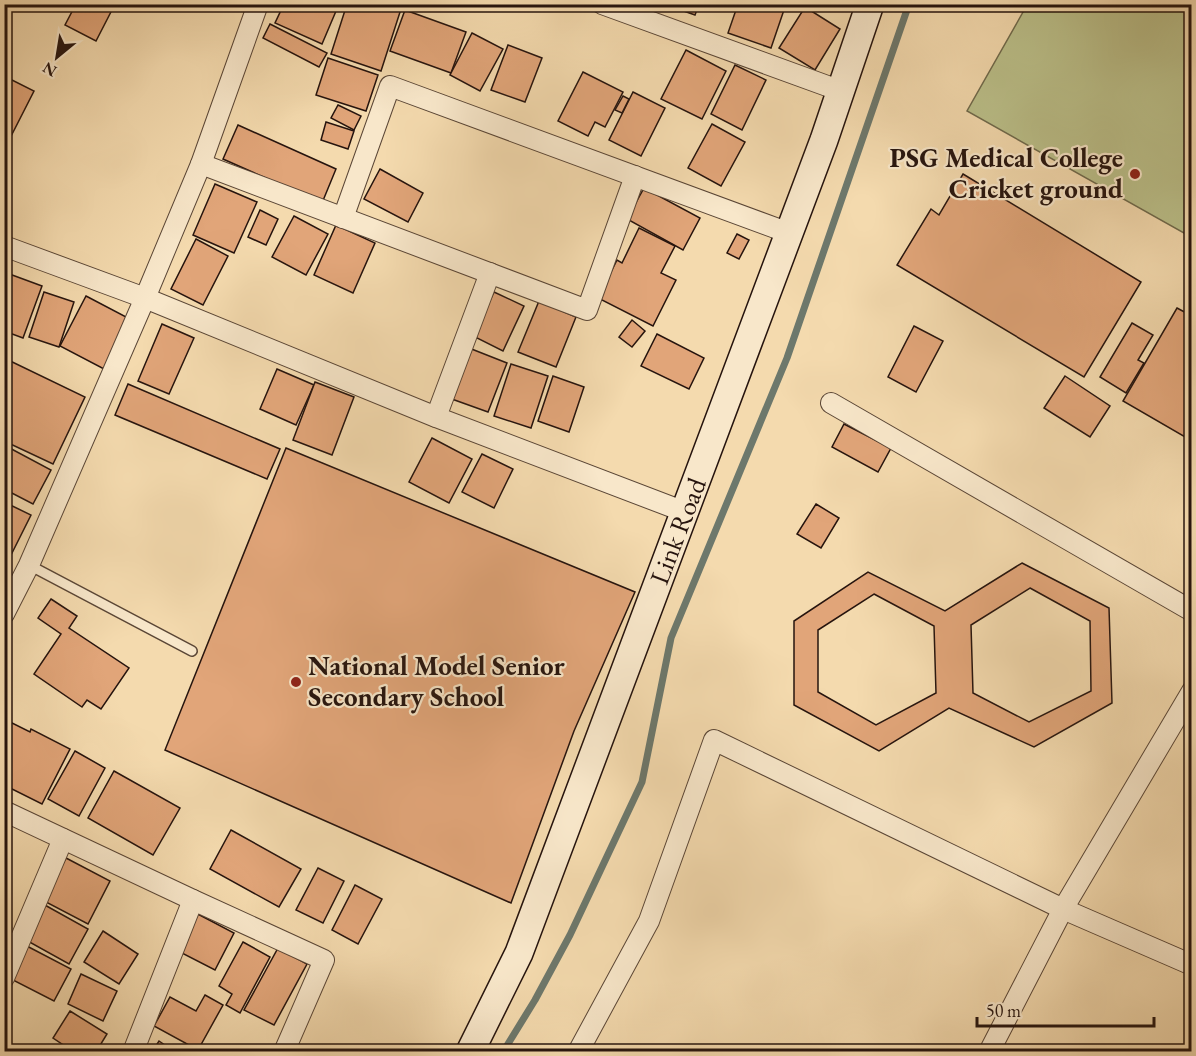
<svg xmlns="http://www.w3.org/2000/svg" width="1196" height="1056" font-family="'EB Garamond',serif">
  <style>
    .green { fill: #bbc08a; stroke: #706a4c; stroke-width: 1.5 }
    .lines { fill: none; stroke-linecap: round; stroke-linejoin: round }
    .stream { stroke: #6d786c; stroke-width: 7 }
    .building { fill: #e1a579; stroke: #26140e; stroke-width: 1.5; fill-rule: evenodd }
    .lane-casing { stroke: #5a4636; stroke-width: 12 }
    .street-casing { stroke: #5a4636; stroke-width: 22 }
    .secondary-casing { stroke: #26140e; stroke-width: 30 }
    .lane { stroke: #f8e7ca; stroke-width: 9 }
    .street { stroke: #f8e7ca; stroke-width: 20 }
    .secondary { stroke: #f8e7ca; stroke-width: 27 }
    .poi-dot { fill: #8f2418; stroke: #f8e7ca; stroke-width: 2 }
    .labels { text-anchor: middle; stroke-width: 4.5; stroke-linejoin: round; paint-order: stroke }
    .poi-label { font-size: 27px; font-weight: bold; fill: #26140e; stroke: #f8e7ca; text-anchor: end }
    .street-label { font-size: 27px; fill: #26140e; stroke: #f8e7ca }
  </style>
  <rect width="100%" height="100%" fill="#f4daae"/>
  <filter id="stains"><feTurbulence type="fractalNoise" baseFrequency=".00333" numOctaves="4"/><feColorMatrix values="0 0 0 0 .2 0 0 0 0 .09 0 0 0 0 .02 0 0 0 .5 -.17"/></filter>
  <radialGradient id="worn" r=".72"><stop offset=".6" stop-color="#630" stop-opacity="0"/><stop offset="1" stop-color="#630" stop-opacity=".3"/></radialGradient>
  <path class="green" d="M1027,5H1191V237L967,111Z"/>
  <g class="lines">
    <path class="stream" d="M503,1052L535,1000L570,935L642,782L671,638L787,358L909,4"/>
  </g>
  <g class="building">
    <path d="M76,4H115L96,41L65,25Z"/>
    <path d="M226,4H243L240,10Z"/>
    <path d="M284,4H339L322,44L275,23Z"/>
    <path d="M347,4H387L401,9L381,71L331,54Z"/>
    <path d="M664,4H699L695,15Z"/>
    <path d="M738,4H786L771,48L728,33Z"/>
    <path d="M805,7L840,29L815,70L779,48Z"/>
    <path d="M405,10L466,32L451,73L390,51Z"/>
    <path d="M270,24L327,53L319,67L263,38Z"/>
    <path d="M472,33L503,49L480,91L450,75Z"/>
    <path d="M508,45L542,58L525,102L491,90Z"/>
    <path d="M686,50L726,71L702,119L661,99Z"/>
    <path d="M328,58L378,75L366,111L316,95Z"/>
    <path d="M735,65L766,80L742,130L711,114Z"/>
    <path d="M583,72L623,92L605,127L595,122L588,136L558,121Z"/>
    <path d="M4,76L34,91L4,150Z"/>
    <path d="M633,92L665,108L641,156L609,140Z"/>
    <path d="M623,96L629,99L622,113L615,110Z"/>
    <path d="M338,105L361,116L354,130L331,118Z"/>
    <path d="M326,122L354,131L348,149L321,140Z"/>
    <path d="M712,124L745,142L721,186L688,168Z"/>
    <path d="M238,125L336,169L322,203L223,159Z"/>
    <path d="M380,169L423,193L408,222L364,199Z"/>
    <path d="M963,174L1141,282L1084,377L897,265L931,209L939,215Z"/>
    <path d="M215,184L257,202L234,253L193,235Z"/>
    <path d="M644,188L700,218L683,250L627,219Z"/>
    <path d="M260,210L278,219L266,245L248,237Z"/>
    <path d="M294,216L328,234L306,275L272,257Z"/>
    <path d="M336,225L375,243L353,293L314,275Z"/>
    <path d="M639,228L675,246L661,273L676,280L653,326L598,298L617,260L622,263Z"/>
    <path d="M737,234L749,240L739,259L727,253Z"/>
    <path d="M196,239L228,256L203,305L171,289Z"/>
    <path d="M4,272L42,286L23,338L4,331Z"/>
    <path d="M44,292L74,302L59,347L29,337Z"/>
    <path d="M494,292L524,306L503,351L473,336Z"/>
    <path d="M86,296L130,319L104,369L60,346Z"/>
    <path d="M539,301L576,317L556,367L518,352Z"/>
    <path d="M1177,308L1192,316V441L1123,401Z"/>
    <path d="M632,320L645,331L632,347L619,337Z"/>
    <path d="M1132,323L1153,335L1138,360L1144,363L1126,393L1100,377Z"/>
    <path d="M162,324L194,338L169,394L138,381Z"/>
    <path d="M914,326L943,341L916,392L888,377Z"/>
    <path d="M657,334L704,358L689,389L641,366Z"/>
    <path d="M469,348L507,363L488,412L449,398Z"/>
    <path d="M4,358L85,397L53,464L4,441Z"/>
    <path d="M511,364L548,376L531,428L494,416Z"/>
    <path d="M277,369L314,385L296,425L260,409Z"/>
    <path d="M553,376L584,387L569,432L538,421Z"/>
    <path d="M1065,376L1110,406L1090,437L1044,408Z"/>
    <path d="M315,382L354,397L332,455L293,440Z"/>
    <path d="M128,384L280,449L267,479L115,415Z"/>
    <path d="M844,424L891,448L878,472L832,447Z"/>
    <path d="M432,438L472,459L449,503L409,482Z"/>
    <path d="M4,445L51,470L33,504L4,489Z"/>
    <path d="M286,448L635,592L574,731L511,903L165,750Z"/>
    <path d="M482,454L513,469L494,508L462,492Z"/>
    <path d="M4,502L31,515L8,561L4,559Z"/>
    <path d="M816,504L839,518L821,548L797,534Z"/>
    <path d="M1022,563L1109,608L1112,703L1034,747L949,708L879,751L794,705V621L868,572L945,611ZM1030,588L1090,621L1091,691L1029,722L973,693L971,625ZM874,594L934,626L936,693L876,725L818,692V630Z"/>
    <path d="M51,599L77,616L69,628L129,668L101,709L87,700L82,707L34,674L61,634L38,618Z"/>
    <path d="M4,719L30,732L31,729L70,749L42,804L4,785Z"/>
    <path d="M75,751L105,768L79,816L48,799Z"/>
    <path d="M114,771L180,808L153,855L88,818Z"/>
    <path d="M231,830L301,869L279,907L210,869Z"/>
    <path d="M66,858L110,881L88,924L44,901Z"/>
    <path d="M318,868L344,881L323,923L296,910Z"/>
    <path d="M355,885L382,899L358,944L332,930Z"/>
    <path d="M4,894L10,897L4,908Z"/>
    <path d="M43,904L88,929L69,964L24,939Z"/>
    <path d="M194,912L234,933L215,970L174,949Z"/>
    <path d="M103,931L138,954L119,984L84,962Z"/>
    <path d="M243,942L270,957L240,1013L226,1005L232,994L219,986Z"/>
    <path d="M23,944L71,969L54,1001L7,977Z"/>
    <path d="M278,948L307,964L274,1025L244,1010Z"/>
    <path d="M81,974L117,991L103,1021L68,1004Z"/>
    <path d="M205,995L223,1005L198,1050L154,1026L170,997L196,1011Z"/>
    <path d="M70,1011L107,1034L96,1052H74L53,1038Z"/>
    <path d="M159,1041L175,1052H152Z"/>
  </g>
  <g class="lines">
    <g class="lane-casing">
      <path id="lane" d="M29,565L192,651"/>
    </g>
    <g class="street-casing">
      <g id="street">
        <path d="M602,4L841,91"/>
        <path d="M201,164L587,310L635,176"/>
        <path d="M343,218L390,86L789,233"/>
        <path d="M4,246L145,298L436,417L685,512"/>
        <path d="M831,403L1192,611"/>
        <path d="M436,417L490,273"/>
        <path d="M4,614L29,565L145,298L201,164L258,4"/>
        <path d="M4,811L193,900L324,960L284,1052"/>
        <path d="M4,978L63,839"/>
        <path d="M133,1052L193,900"/>
        <path d="M578,1052L649,921L714,740L1063,909L1192,965"/>
        <path d="M989,1052L1063,909L1192,691"/>
      </g>
    </g>
    <g class="secondary-casing">
      <path id="secondary" d="M470,1052L519,953L824,140L870,4"/>
    </g>
    <use href="#lane" class="lane"/>
    <use href="#street" class="street"/>
    <use href="#secondary" class="secondary"/>
  </g>
  <g class="poi-dot">
    <circle cx="1135" cy="174" r="6"/>
    <circle cx="296" cy="682" r="6"/>
  </g>
  <g class="labels">
    <g class="poi-label">
      <text x="1123" y="167">PSG Medical College<tspan x="1123" dy="31">Cricket ground</tspan></text>
      <text x="308" y="675" text-anchor="start">National Model Senior<tspan x="308" dy="31">Secondary School</tspan></text>
    </g>
    <g class="street-label">
      <text transform="translate(678 531) rotate(-69)" y="9">Link Road</text>
    </g>
  </g>
  <rect width="1196" height="1056" fill="none" stroke="#f4daae" stroke-width="24"/>
  <rect x="6" y="6" width="1184" height="1044" fill="none" stroke="#26140e" stroke-width="3"/>
  <rect x="12" y="12" width="1172" height="1032" fill="none" stroke="#26140e" stroke-width="1.5"/>
  <g transform="translate(57 57) rotate(210)" stroke="#f8e7ca" stroke-width="4.5" paint-order="stroke">
  <path d="M0-4.5L10 22L0 15L-10 22Z" fill="#26140e"/>
  <text y="-9" font-size="16" font-weight="bold" text-anchor="middle" fill="#26140e">N</text>
  </g>
  <path d="M977 1017v9h177v-9" fill="none" stroke="#26140e" stroke-width="3"/>
  <text x="986" y="1017" font-size="18" fill="#26140e" stroke="#f8e7ca" stroke-width="4.5" paint-order="stroke">50 m</text>
  <rect width="100%" height="100%" filter="url(#stains)"/>
  <rect width="100%" height="100%" fill="url(#worn)"/>
</svg>
